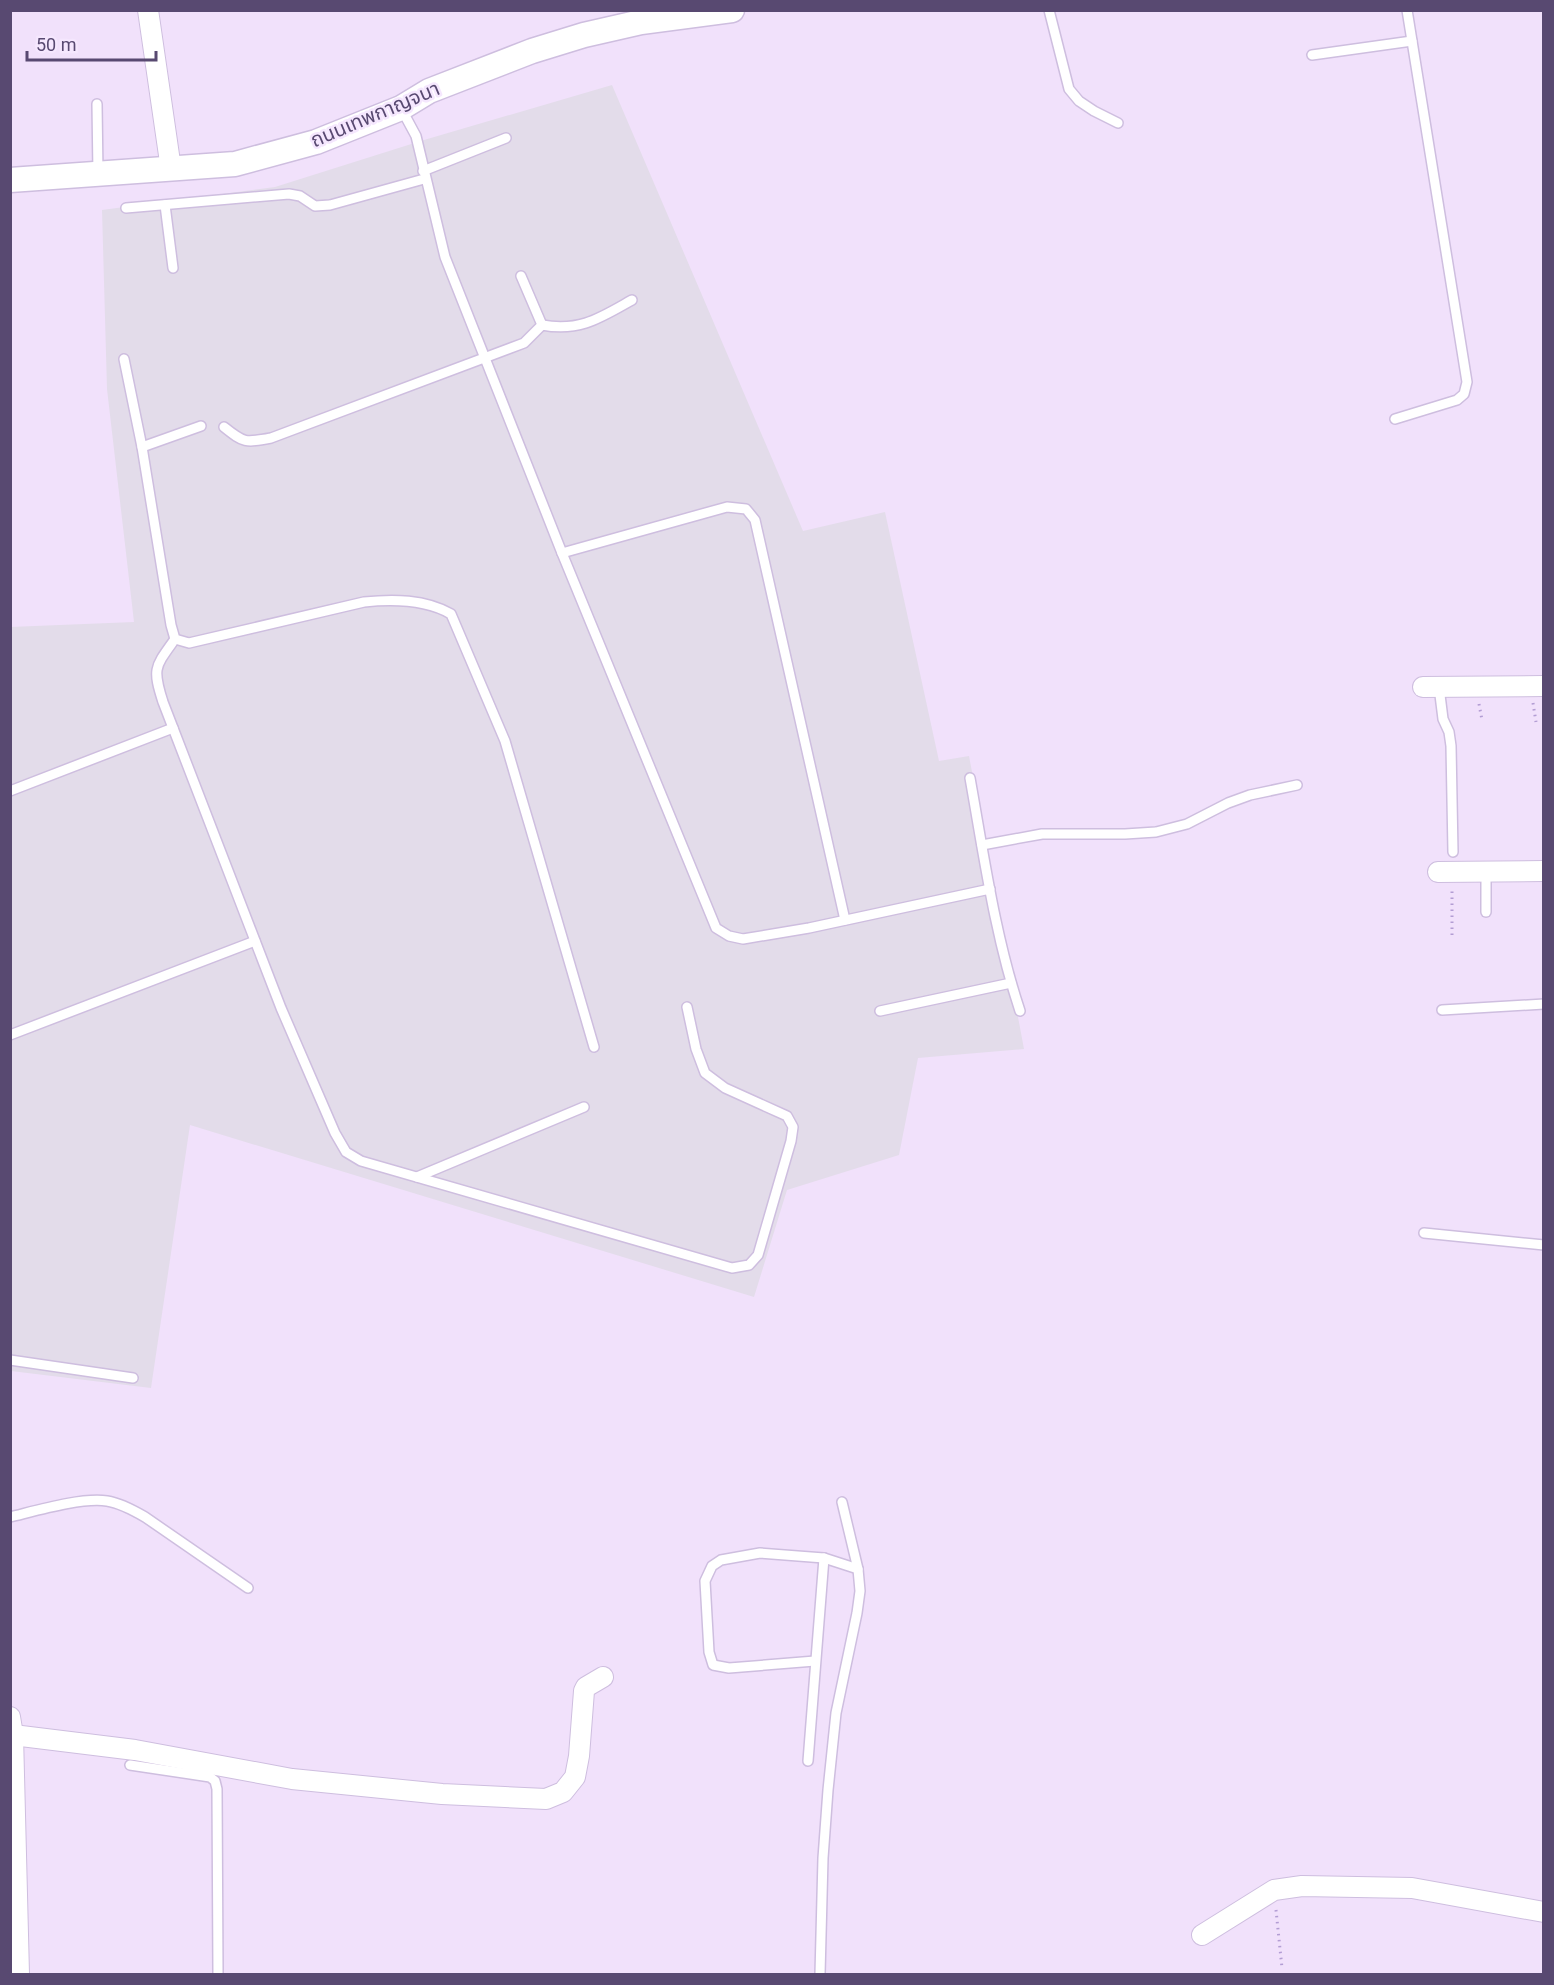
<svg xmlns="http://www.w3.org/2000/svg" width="1554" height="1985" font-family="Roboto,'Noto Sans Thai',sans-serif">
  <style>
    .industrial { fill: #e3dcea }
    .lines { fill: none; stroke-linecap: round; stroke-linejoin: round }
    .service-casing { stroke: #cebedf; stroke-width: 12 }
    .minor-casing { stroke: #cebedf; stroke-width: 22 }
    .tertiary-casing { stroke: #cebedf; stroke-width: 27 }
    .path { stroke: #b39dd4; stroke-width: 3; stroke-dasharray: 1.5 4.5; stroke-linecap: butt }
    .service { stroke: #fff; stroke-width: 9 }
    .minor { stroke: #fff; stroke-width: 20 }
    .tertiary { stroke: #fff; stroke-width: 24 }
    .labels { text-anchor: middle; stroke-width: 5; stroke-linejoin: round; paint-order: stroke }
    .street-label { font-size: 20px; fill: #584971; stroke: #f5e7fe }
  </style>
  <rect width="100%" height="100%" fill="#f1e1fb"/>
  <path class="industrial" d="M612,85L803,531L885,512L939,761L969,756L1024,1049L918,1058L899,1155L787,1190L754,1297L190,1125L151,1388L11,1371L10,627L134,622L107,389L102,210L275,187L424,140Z"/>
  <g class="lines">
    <g class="service-casing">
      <g id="service">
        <path d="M1049,10L1069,89L1079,101L1094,111L1118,123"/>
        <path d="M1312,55L1412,41"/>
        <path d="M97,104L98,174"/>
        <path d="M402,110L416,136L445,257L562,553L727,507L746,509L755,520L845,920"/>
        <path d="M423,171L506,138"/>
        <path d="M165,205L173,268"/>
        <path d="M126,208L289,194L300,196L315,206L330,205L424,179"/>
        <path d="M542,325C580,332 600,318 632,300"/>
        <path d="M124,359L142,447L171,625L175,639L189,643L364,602C393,599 425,599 451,614L505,741L594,1047"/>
        <path d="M1395,419L1457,400L1464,394L1467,382L1407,10"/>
        <path d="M224,427C244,443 245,443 271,438L524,343L542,325L521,276"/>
        <path d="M142,447L201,426"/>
        <path d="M562,553L716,928L729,936L743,939L809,928L990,889"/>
        <path d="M175,639C155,667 152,668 163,702L281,1008L335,1133L346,1152L361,1161L732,1268L749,1265L758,1255L791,1141L793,1127L787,1116L725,1088L705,1073L696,1049L687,1007"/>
        <path d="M1439,687L1443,719L1449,732L1451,746L1453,852"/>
        <path d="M970,778C984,856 995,936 1020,1011"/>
        <path d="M10,791L173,728"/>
        <path d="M982,845L1042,834H1125L1156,832L1187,824L1228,803L1250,795L1297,785"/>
        <path d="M1486,872V912"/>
        <path d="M1442,1010L1544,1004"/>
        <path d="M880,1011L1011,983"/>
        <path d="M10,1035L255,941"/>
        <path d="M417,1177L584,1107"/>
        <path d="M1424,1233L1544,1245"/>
        <path d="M10,1360L133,1378"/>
        <path d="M10,1517C35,1511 82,1497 107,1501C120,1503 133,1510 145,1517L248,1588"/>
        <path d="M815,1661L729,1668L713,1665L709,1652L705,1581L712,1566L721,1560L760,1553L824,1558L858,1569"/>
        <path d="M808,1761L824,1558"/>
        <path d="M130,1765L210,1777L215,1781L217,1789L218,1974"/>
        <path d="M820,1974L823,1858L828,1790L836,1713L857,1613L860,1591L858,1569L842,1502"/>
      </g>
    </g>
    <g class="minor-casing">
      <g id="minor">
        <path d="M148,10L171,169"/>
        <path d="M1423,687L1544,686"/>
        <path d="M1438,872L1544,871"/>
        <path d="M10,1717L13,1735L19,1974"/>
        <path d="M13,1735L135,1750L292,1779L442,1794L546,1799L563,1792L575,1777L579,1756L584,1691L586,1687L603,1677"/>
        <path d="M1202,1935L1274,1890L1302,1886L1412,1888L1544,1912"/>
      </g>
    </g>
    <g class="tertiary-casing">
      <path id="tertiary" d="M10,180L235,164L316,142L401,108L429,91L532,51L584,35L641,22L732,10"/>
    </g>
    <g class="path">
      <path d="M1533,703L1536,722"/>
      <path d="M1479,704L1482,720"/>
      <path d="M1452,935V889"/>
      <path d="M1276,1910L1282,1968"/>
    </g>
    <use href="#service" class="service"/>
    <use href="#minor" class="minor"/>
    <use href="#tertiary" class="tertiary"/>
  </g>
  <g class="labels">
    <g class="street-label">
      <text transform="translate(375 114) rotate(-23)" y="7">ถนนเทพกาญจนา</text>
    </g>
  </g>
  <rect width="1554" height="1985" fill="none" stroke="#584971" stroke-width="24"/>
  <path d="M27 51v9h129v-9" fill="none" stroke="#584971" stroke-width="3"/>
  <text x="36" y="51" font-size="18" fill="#584971" stroke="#f5e7fe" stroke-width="4.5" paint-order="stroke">50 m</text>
</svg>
